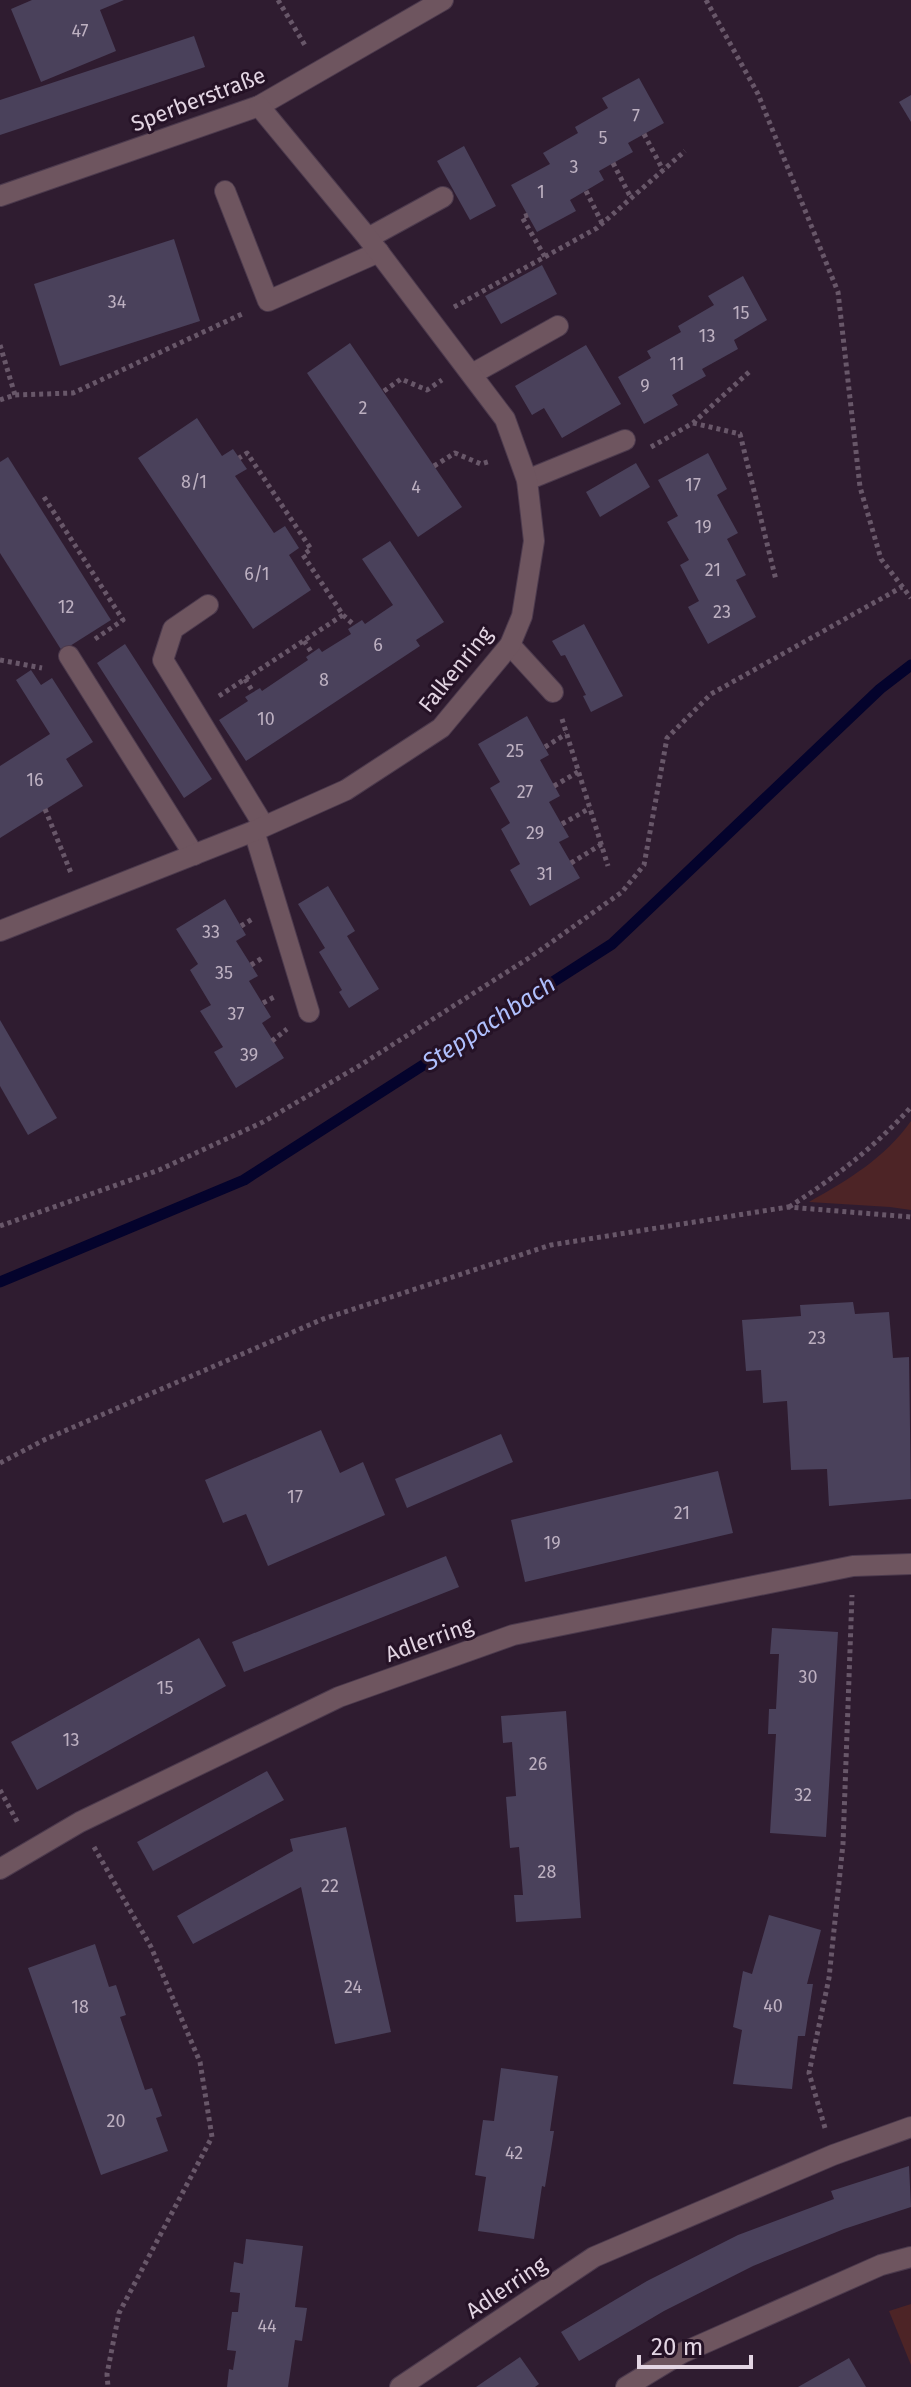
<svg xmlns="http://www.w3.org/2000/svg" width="911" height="2387" font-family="'Fira Sans',sans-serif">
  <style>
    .green { fill: #4d2426 }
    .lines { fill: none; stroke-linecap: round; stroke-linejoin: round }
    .stream { stroke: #04032c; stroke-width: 11 }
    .building { fill: #4a415b }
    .minor-casing { stroke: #4c3a4d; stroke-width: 22 }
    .path { stroke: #685769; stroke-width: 5; stroke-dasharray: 4 4; stroke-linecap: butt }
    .minor { stroke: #6e555f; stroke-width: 20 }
    .labels { text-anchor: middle; stroke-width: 6; stroke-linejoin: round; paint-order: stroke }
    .number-label { font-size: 18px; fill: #bdb0c1 }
    .street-label { font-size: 22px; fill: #e3d5e3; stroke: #251226 }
    .water-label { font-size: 24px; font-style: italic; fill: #afbffd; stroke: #251226 }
  </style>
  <rect width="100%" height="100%" fill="#2f1c30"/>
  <g class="green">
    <path d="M911,1121V1210L890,1207L809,1202C848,1180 885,1158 911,1121Z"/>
    <path d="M911,2304V2365L889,2311Z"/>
  </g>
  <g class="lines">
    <path class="stream" d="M0,1282L244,1180L612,944L880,689L911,665"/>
  </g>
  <g class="building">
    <path d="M32,0H124L100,10L116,51L41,82L11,9Z"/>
    <path d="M194,36L205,67L0,135V100Z"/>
    <path d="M639,78L664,123L628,143L633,152L599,171L604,180L570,200L576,211L537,232L511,185L550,164L543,153L578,133L575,127L608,108L602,98Z"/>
    <path d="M911,95V122L899,102Z"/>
    <path d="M464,146L496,206L470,220L437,161Z"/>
    <path d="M174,239L200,321L60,366L34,284Z"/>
    <path d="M542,265L557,294L501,324L485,296Z"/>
    <path d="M743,276L767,320L734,340L738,349L702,369L706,376L672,395L678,405L644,424L618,377L651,358L647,351L681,332L678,326L714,305L708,296Z"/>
    <path d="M350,343L462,507L418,537L307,373Z"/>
    <path d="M586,345L621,404L562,438L544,408L532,415L515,386Z"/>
    <path d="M197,418L222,456L233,449L247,469L235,476L274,533L285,526L299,548L289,555L311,590L253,629L138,458Z"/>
    <path d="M708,453L727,489L717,495L738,533L727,539L746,575L736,580L756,617L708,644L688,607L699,601L680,565L689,560L667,522L678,516L658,480Z"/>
    <path d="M8,457L111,620L62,651L0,553V462Z"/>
    <path d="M636,463L650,487L600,517L586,492Z"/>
    <path d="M390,541L444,622L416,640L420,646L246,761L219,720L248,701L245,697L260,688L262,691L308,660L306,657L319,648L322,652L351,634L348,629L362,620L365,624L393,605L362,559Z"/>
    <path d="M584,624L623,696L591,712L583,696L586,695L565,655L561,656L552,641Z"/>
    <path d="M125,644L212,779L184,798L97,663Z"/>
    <path d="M31,670L41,685L52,678L93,742L66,759L83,786L0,838V766L50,734L16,680Z"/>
    <path d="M527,716L549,755L540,760L560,796L549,802L569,837L559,842L580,878L530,906L510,870L520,864L501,829L510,823L490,788L500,782L478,744Z"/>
    <path d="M328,886L355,931L347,936L379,989L349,1008L339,992L342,990L319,952L325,948L298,904Z"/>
    <path d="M225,899L246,935L236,941L258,976L249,981L271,1017L262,1023L284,1058L236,1088L214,1052L223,1047L200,1011L211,1005L190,970L198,964L176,929Z"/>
    <path d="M0,1020L57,1118L28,1135L0,1086Z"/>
    <path d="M853,1302L855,1314L889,1312L893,1358L909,1357L911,1499L829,1506L827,1469L791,1470L787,1401L763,1403L761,1370L746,1371L742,1320L801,1316L800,1305Z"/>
    <path d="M321,1430L340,1473L363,1462L385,1515L268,1566L246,1514L223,1523L205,1480Z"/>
    <path d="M501,1434L513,1462L407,1508L395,1479Z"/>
    <path d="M718,1471L733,1533L525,1582L511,1520Z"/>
    <path d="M446,1556L459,1587L244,1672L232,1642Z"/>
    <path d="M772,1628L838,1632L826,1837L770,1833L776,1734H768L769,1709H776L779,1654H770Z"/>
    <path d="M199,1638L226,1686L37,1790L11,1742Z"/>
    <path d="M566,1711L581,1918L516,1922L514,1895H523L519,1847L510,1848L506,1797L516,1796L512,1742L503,1743L501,1716Z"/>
    <path d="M267,1771L284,1800L153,1871L137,1842Z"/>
    <path d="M346,1827L391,2032L335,2044L301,1887L193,1944L177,1916L293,1851L290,1839Z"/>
    <path d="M769,1915L821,1930L807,1984H813L805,2036H798L792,2089L733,2084L742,2030L733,2027L743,1971L752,1974Z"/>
    <path d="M95,1944L109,1987L116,1985L126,2015L120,2017L145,2090L152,2088L162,2116L156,2118L168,2151L101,2175L28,1968Z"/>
    <path d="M501,2068L558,2076L550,2131H554L545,2187L542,2186L534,2239L478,2231L486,2177L475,2175L483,2120L494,2121Z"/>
    <path d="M909,2166L911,2207L844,2229L753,2266L664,2311L579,2361L561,2332L647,2281L738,2235L834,2199L831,2191Z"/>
    <path d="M246,2239L303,2246L295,2307L307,2308L302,2341L295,2340L288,2387H227L229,2369L233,2370L236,2351L227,2350L232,2312H238L240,2293L230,2292L234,2262L243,2264Z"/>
    <path d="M520,2357L539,2384L535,2387H476Z"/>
    <path d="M849,2358L866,2387H798Z"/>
  </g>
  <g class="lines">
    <g class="minor-casing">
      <g id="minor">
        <path d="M225,191L268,301L379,252"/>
        <path d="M0,196L259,106L443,0"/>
        <path d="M368,238L443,197"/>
        <path d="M472,374L558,326"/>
        <path d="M527,480L625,440"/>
        <path d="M208,605L173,629L163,660L264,826"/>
        <path d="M510,645L553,692"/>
        <path d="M69,656L194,855"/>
        <path d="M254,831L309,1012"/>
        <path d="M0,931L254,831L346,790L441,728L510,645L522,616L534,541L527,480L505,419L368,238L259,106"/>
        <path d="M0,1869L80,1822L339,1697L513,1635L853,1566L911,1564"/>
        <path d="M400,2387L594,2257L833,2155L911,2127"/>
        <path d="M626,2387L682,2353L881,2265L911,2257"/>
      </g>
    </g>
    <g class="path">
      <path d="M278,0L306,47"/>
      <path d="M706,0L758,94L838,292L860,487L881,559L911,598"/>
      <path d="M644,134L663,170"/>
      <path d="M613,163L631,198"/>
      <path d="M586,191L602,223"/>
      <path d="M528,215L522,217L545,257"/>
      <path d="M454,307L597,228L685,151"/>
      <path d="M0,345L15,395"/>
      <path d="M384,391L401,379L427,390L442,380"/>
      <path d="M0,400L15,395L73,393L242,314"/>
      <path d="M693,423L740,434L776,580"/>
      <path d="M651,447L693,423L749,372"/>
      <path d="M434,466L455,453L481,464L491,461"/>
      <path d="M44,497L123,620L92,641"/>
      <path d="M343,615L354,625"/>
      <path d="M304,641L312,653"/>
      <path d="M0,660L42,668"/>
      <path d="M245,679L253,692"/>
      <path d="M219,696L343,615L303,555L311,549L247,453L239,458"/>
      <path d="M562,719L608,866"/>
      <path d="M545,747L566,734"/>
      <path d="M554,786L578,772"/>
      <path d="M45,809L71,873"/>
      <path d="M562,824L590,808"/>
      <path d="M571,863L602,844"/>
      <path d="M241,926L254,918"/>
      <path d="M251,965L264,957"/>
      <path d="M263,1003L276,996"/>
      <path d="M272,1041L287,1029"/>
      <path d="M789,1207C834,1178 875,1147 911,1107"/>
      <path d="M0,1226L159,1170L263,1122L359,1066L532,956L622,892L644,865L667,738L711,694L902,587"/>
      <path d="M0,1463L46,1439L323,1319L551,1245L788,1207L911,1217"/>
      <path d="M0,1790L19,1825"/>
      <path d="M94,1847L151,1947L200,2062L212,2137L119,2313L107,2374L108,2387"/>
      <path d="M825,2128L809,2073L829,1978L843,1844L852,1595"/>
    </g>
    <use href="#minor" class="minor"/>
  </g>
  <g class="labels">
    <g class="number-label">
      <text x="80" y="37">47</text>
      <text x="636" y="122">7</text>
      <text x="603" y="144">5</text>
      <text x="574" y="173">3</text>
      <text x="541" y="198">1</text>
      <text x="117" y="308">34</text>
      <text x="741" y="319">15</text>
      <text x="707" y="342">13</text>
      <text x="677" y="370">11</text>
      <text x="645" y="392">9</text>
      <text x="363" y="414">2</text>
      <text x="194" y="488">8/1</text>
      <text x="693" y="491">17</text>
      <text x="416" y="493">4</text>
      <text x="703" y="533">19</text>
      <text x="713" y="576">21</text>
      <text x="257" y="580">6/1</text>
      <text x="66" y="613">12</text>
      <text x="722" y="618">23</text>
      <text x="378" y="651">6</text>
      <text x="324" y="686">8</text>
      <text x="266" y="725">10</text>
      <text x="515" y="757">25</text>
      <text x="35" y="786">16</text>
      <text x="525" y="798">27</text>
      <text x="535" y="839">29</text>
      <text x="545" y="880">31</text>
      <text x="211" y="938">33</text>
      <text x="224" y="979">35</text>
      <text x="236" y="1020">37</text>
      <text x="249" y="1061">39</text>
      <text x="817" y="1344">23</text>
      <text x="295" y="1503">17</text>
      <text x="682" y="1519">21</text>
      <text x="552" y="1549">19</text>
      <text x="808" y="1683">30</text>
      <text x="165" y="1694">15</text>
      <text x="71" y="1746">13</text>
      <text x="538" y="1770">26</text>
      <text x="803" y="1801">32</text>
      <text x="547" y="1878">28</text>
      <text x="330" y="1892">22</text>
      <text x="353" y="1993">24</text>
      <text x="773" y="2012">40</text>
      <text x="80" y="2013">18</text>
      <text x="116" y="2127">20</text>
      <text x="514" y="2159">42</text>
      <text x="267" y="2332">44</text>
    </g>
    <g class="street-label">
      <text transform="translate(198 99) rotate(-21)" y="8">Sperberstraße</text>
      <text transform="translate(455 669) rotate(-51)" y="8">Falkenring</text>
      <text transform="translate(429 1639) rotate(-20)" y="8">Adlerring</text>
      <text transform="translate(506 2287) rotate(-34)" y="8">Adlerring</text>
    </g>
    <g class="water-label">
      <text transform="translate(489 1023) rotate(-33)" y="8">Steppachbach</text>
    </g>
  </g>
  <path d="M639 2355v12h112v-12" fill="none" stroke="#e3d5e3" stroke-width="4"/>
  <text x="651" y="2355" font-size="24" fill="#e3d5e3" stroke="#251226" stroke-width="6" paint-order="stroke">20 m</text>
</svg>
